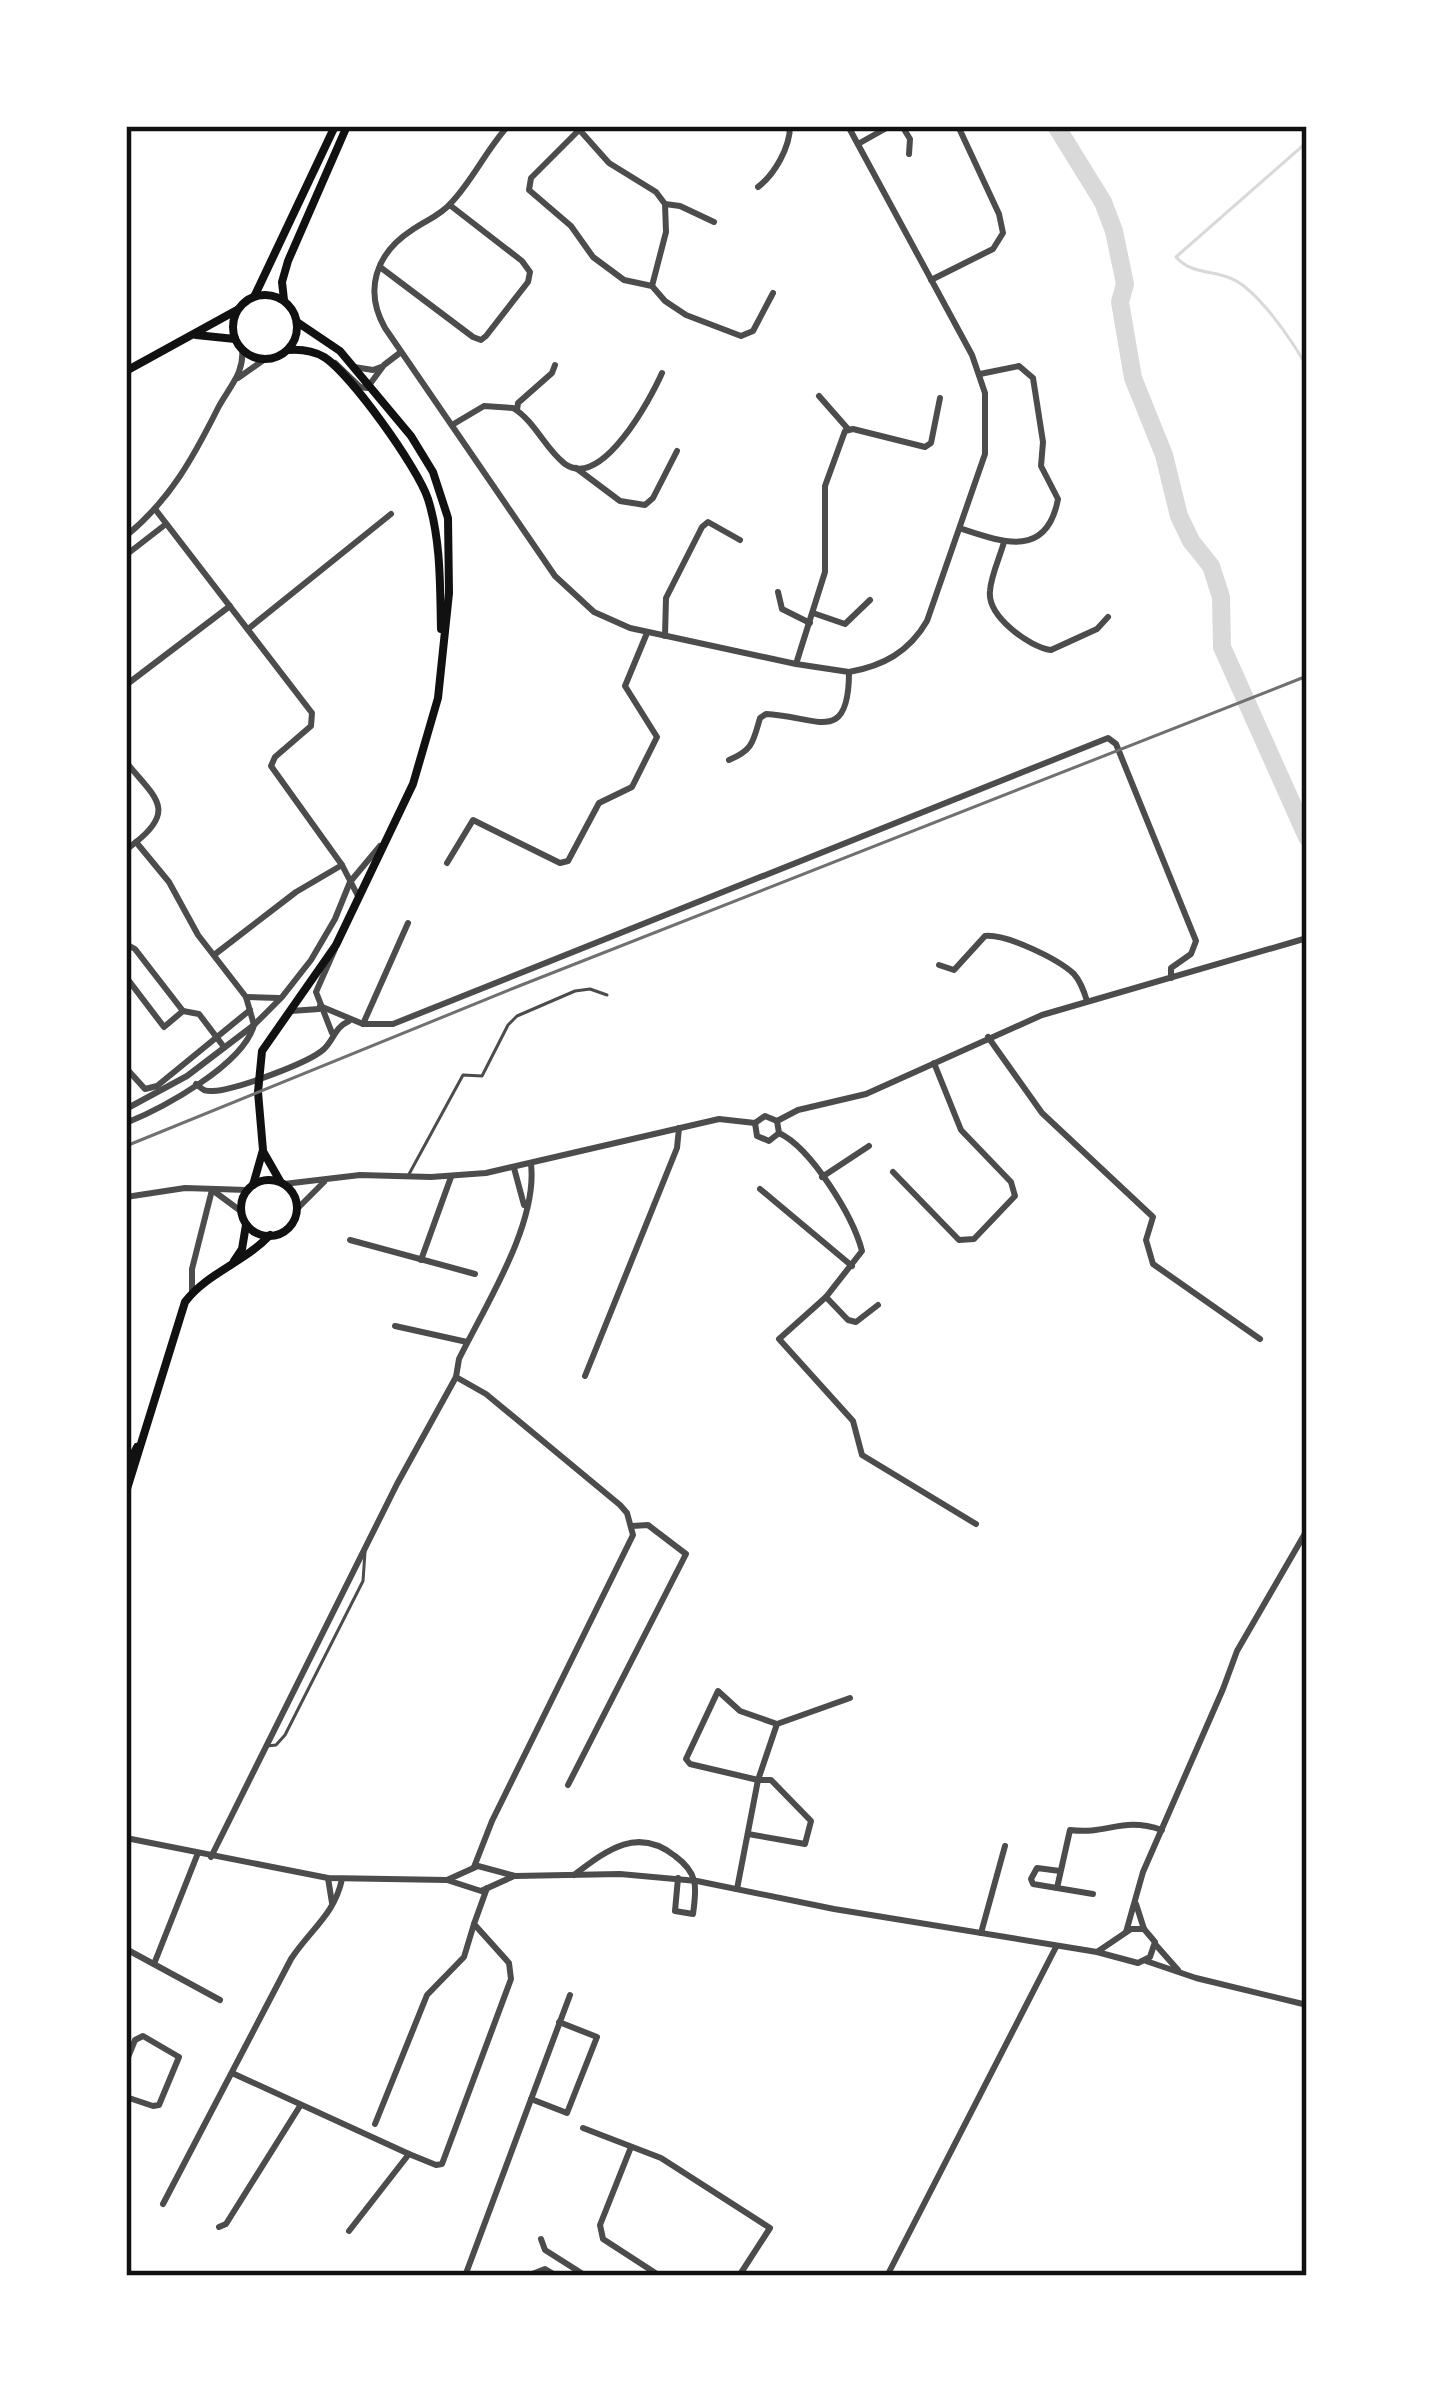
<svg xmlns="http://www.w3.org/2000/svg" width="1433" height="2402" font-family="Spectral,serif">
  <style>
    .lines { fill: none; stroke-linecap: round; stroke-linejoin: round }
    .stream { stroke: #d9d9d9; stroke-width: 3 }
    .river { stroke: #d9d9d9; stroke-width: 18 }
    .service { stroke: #4c4c4c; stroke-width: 3 }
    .minor { stroke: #4c4c4c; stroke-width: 6 }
    .tertiary { stroke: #4c4c4c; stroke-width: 6 }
    .secondary { stroke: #111; stroke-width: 8 }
    .rail { stroke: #707070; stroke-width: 3 }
    .neatline { fill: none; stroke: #111; stroke-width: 4.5 }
  </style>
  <rect width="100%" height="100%" fill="#fff"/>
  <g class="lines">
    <path class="stream" d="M1307,142L1176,257C1191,274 1211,270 1230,278C1257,288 1293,342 1307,367"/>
    <path class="river" d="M1056,126L1103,202L1114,231L1125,284L1120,302L1133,378L1164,455L1179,516L1191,541L1211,566L1221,597L1222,647L1307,837"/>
    <g class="service">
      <path d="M408,1176L463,1075L482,1076L508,1025L517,1016L575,991L590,989L607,995"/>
      <path d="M267,1746L276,1745L285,1735L363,1581L365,1552"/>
    </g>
    <g class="minor">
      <path d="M508,126C486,150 473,180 451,203C440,216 426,220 412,230C375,254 364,291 385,328L555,576L594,612L630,628L796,664L849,672C883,666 909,652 927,621L985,454V393L972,355L848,126"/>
      <path d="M576,126L609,163L656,192L665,204L666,232L652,286"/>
      <path d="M902,126L910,139L909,154"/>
      <path d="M579,130L531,178L529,190L571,226L593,257L624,280L652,286L665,301L686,315L741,336L753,331L773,293"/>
      <path d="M858,144L890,126"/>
      <path d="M758,187C775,174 790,147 790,126"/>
      <path d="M665,204L680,206L714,222"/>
      <path d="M380,267L473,337L481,340L486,336L528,282L530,272L522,261L451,206"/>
      <path d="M931,280L993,249L1003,233L999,214L958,126"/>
      <path d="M335,363L360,387L367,388L384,365L401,352"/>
      <path d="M354,367L373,370L381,367"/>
      <path d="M819,396L848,429"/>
      <path d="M517,410L518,403L552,373L555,365"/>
      <path d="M452,425L484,406L513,408C535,421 545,449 565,464C602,490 651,398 662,373"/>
      <path d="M576,468L620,501L645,505L653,498L677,451"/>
      <path d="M155,509L312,713L311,726L275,757L271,766L342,865L359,898"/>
      <path d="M962,529C1004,543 1047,558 1058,499L1041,466L1043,442L1033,378L1019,366L980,374"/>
      <path d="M1004,542C1000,557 991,575 990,591C987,616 1029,647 1051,650L1097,629L1108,617"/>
      <path d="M126,555L166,524"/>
      <path d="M778,592L782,609L810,623"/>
      <path d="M813,613L845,624L870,600"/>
      <path d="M248,629L391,514"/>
      <path d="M665,636L666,598L702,527L708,522L740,540"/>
      <path d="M796,664L825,572V486L845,431L853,429L925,447L931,443L940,398"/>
      <path d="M126,685L230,606"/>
      <path d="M729,760C753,750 753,742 760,718L766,714C815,716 849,747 849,672"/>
      <path d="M126,762C153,796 178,809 136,842L169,882L198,935L246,997L254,1025C243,1065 163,1108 126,1123"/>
      <path d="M126,850L136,842"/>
      <path d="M447,863L473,820L560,863L568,861L599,803L632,787L657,737L625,686L647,633"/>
      <path d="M126,944L135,949L183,1011L199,1014L224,1047"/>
      <path d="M214,955L296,892L342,865"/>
      <path d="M939,965L954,970L985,936C1007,934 1058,959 1074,974C1081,982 1084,991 1087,1001"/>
      <path d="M126,977L164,1027L183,1011"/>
      <path d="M246,997L279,998"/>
      <path d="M320,1006L363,1024H393L1108,738L1116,744L1196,941L1191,954L1171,968V978"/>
      <path d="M291,1011L319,1009"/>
      <path d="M363,1024L408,923"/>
      <path d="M332,1033L316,992L335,949"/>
      <path d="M988,1037L1042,1113L1153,1217L1146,1240L1153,1264L1260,1339"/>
      <path d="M126,1068L145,1089L157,1086L250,1010"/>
      <path d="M196,1084C204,1090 202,1091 213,1091C235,1090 309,1063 324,1049C335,1038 334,1028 349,1021"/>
      <path d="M126,1109L187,1076L254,1025L282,997L311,960L335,919L350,882L380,846"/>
      <path d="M779,1133C811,1148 853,1216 862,1251L826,1297L779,1339L853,1421L862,1455L976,1524"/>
      <path d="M514,1168L524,1205"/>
      <path d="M893,1172L959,1240L974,1239L1015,1196L1011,1182L961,1130L934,1063"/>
      <path d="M822,1177L869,1146"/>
      <path d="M760,1189L852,1266"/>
      <path d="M350,1240L475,1274"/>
      <path d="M421,1260L451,1177"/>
      <path d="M192,1292V1269L212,1190"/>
      <path d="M826,1297L848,1320L856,1322L878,1305"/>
      <path d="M395,1326L467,1342"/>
      <path d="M585,1376L677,1148L679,1128"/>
      <path d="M456,1377L486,1394L620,1505L627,1513L633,1535L492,1821L474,1867"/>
      <path d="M568,1785L686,1554L648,1525L632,1526"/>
      <path d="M748,1834L805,1844L811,1821L771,1780H758L690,1764L686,1759L718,1691L740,1711L777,1724"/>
      <path d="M211,1857L397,1484L456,1377L459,1359C485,1306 538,1224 531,1164"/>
      <path d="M1060,1871L1037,1868L1031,1879L1033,1884L1093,1894"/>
      <path d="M574,1875C607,1850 637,1826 675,1856C698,1873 697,1886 693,1914L675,1911L678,1878"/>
      <path d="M328,1878L332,1903"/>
      <path d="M1057,1888L1070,1830C1109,1835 1121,1816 1162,1830"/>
      <path d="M737,1889L758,1780L777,1724L850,1698"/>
      <path d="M1136,1904L1144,1929"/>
      <path d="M1126,1932L1143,1872L1223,1689L1237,1651L1307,1530"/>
      <path d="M981,1933L1005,1846"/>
      <path d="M126,1949L220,2000"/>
      <path d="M154,1964L198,1853"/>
      <path d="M126,2062L135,2040L143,2036L179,2057L159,2105L153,2106L126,2097"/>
      <path d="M232,2073L409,2154L436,2165L442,2164L511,1979L509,1963L474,1924L487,1888"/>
      <path d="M531,2099L567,2113L597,2037L559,2022"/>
      <path d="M375,2124L427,1995L464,1957L474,1924"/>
      <path d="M583,2128L661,2158L770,2228L739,2276"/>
      <path d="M631,2147L600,2225L603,2239L660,2276"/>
      <path d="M163,2204L291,1959C310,1930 335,1914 342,1879"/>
      <path d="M219,2227L226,2224L300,2106"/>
      <path d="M349,2231L409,2154"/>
      <path d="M541,2239L545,2250L586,2276"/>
      <path d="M465,2276L570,1995"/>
      <path d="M527,2276L545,2269L557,2276"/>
      <path d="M887,2276L1056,1947"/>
    </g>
    <g class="tertiary">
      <path d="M238,378L265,359"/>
      <path d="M126,536C170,500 193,458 218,408C229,387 245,373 242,348"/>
      <path d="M777,1121L798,1110L866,1094L1042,1015L1307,938"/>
      <path d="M755,1123L757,1136L769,1141L779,1133L777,1121"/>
      <path d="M755,1123L765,1116L777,1121"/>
      <path d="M284,1184L360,1175L431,1177L486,1173L719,1119L755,1123"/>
      <path d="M215,1192L242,1212"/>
      <path d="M126,1197L185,1188L247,1190"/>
      <path d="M297,1209L324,1182"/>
      <path d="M126,1838L328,1878L447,1880L481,1891L512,1877"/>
      <path d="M447,1880L478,1866L515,1876L620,1874L697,1881L834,1909L1097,1952L1138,1963L1150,1957L1155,1942L1144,1929H1131L1097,1952"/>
      <path d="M1155,1944L1178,1970"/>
      <path d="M1146,1961L1196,1978L1307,2005"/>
    </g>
    <g class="secondary">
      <path d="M255,295L335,126"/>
      <circle cx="265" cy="327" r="32"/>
      <path d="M284,300L282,282L288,261L347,126"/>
      <path d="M196,335L235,339"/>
      <path d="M288,350C301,349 312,350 324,357C350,373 418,468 428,499C441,540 440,586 441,629"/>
      <path d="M126,371L237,310"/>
      <path d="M264,1153L280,1181"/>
      <circle cx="269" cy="1208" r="28"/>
      <path d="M253,1185L263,1150L258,1092L262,1051L336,945L413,784L438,698L449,593L448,518L433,472L411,436L340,351L297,322"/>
      <path d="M234,1261L242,1249L246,1225"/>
      <path d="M126,1469L137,1447"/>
      <path d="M126,1492L185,1302C207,1273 245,1262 270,1235"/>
    </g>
    <path class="rail" d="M126,1146L519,986L1307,676"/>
  </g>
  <rect width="1433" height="2402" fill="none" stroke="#ffffff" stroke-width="258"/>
  <rect x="129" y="129" width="1175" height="2144" class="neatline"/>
</svg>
